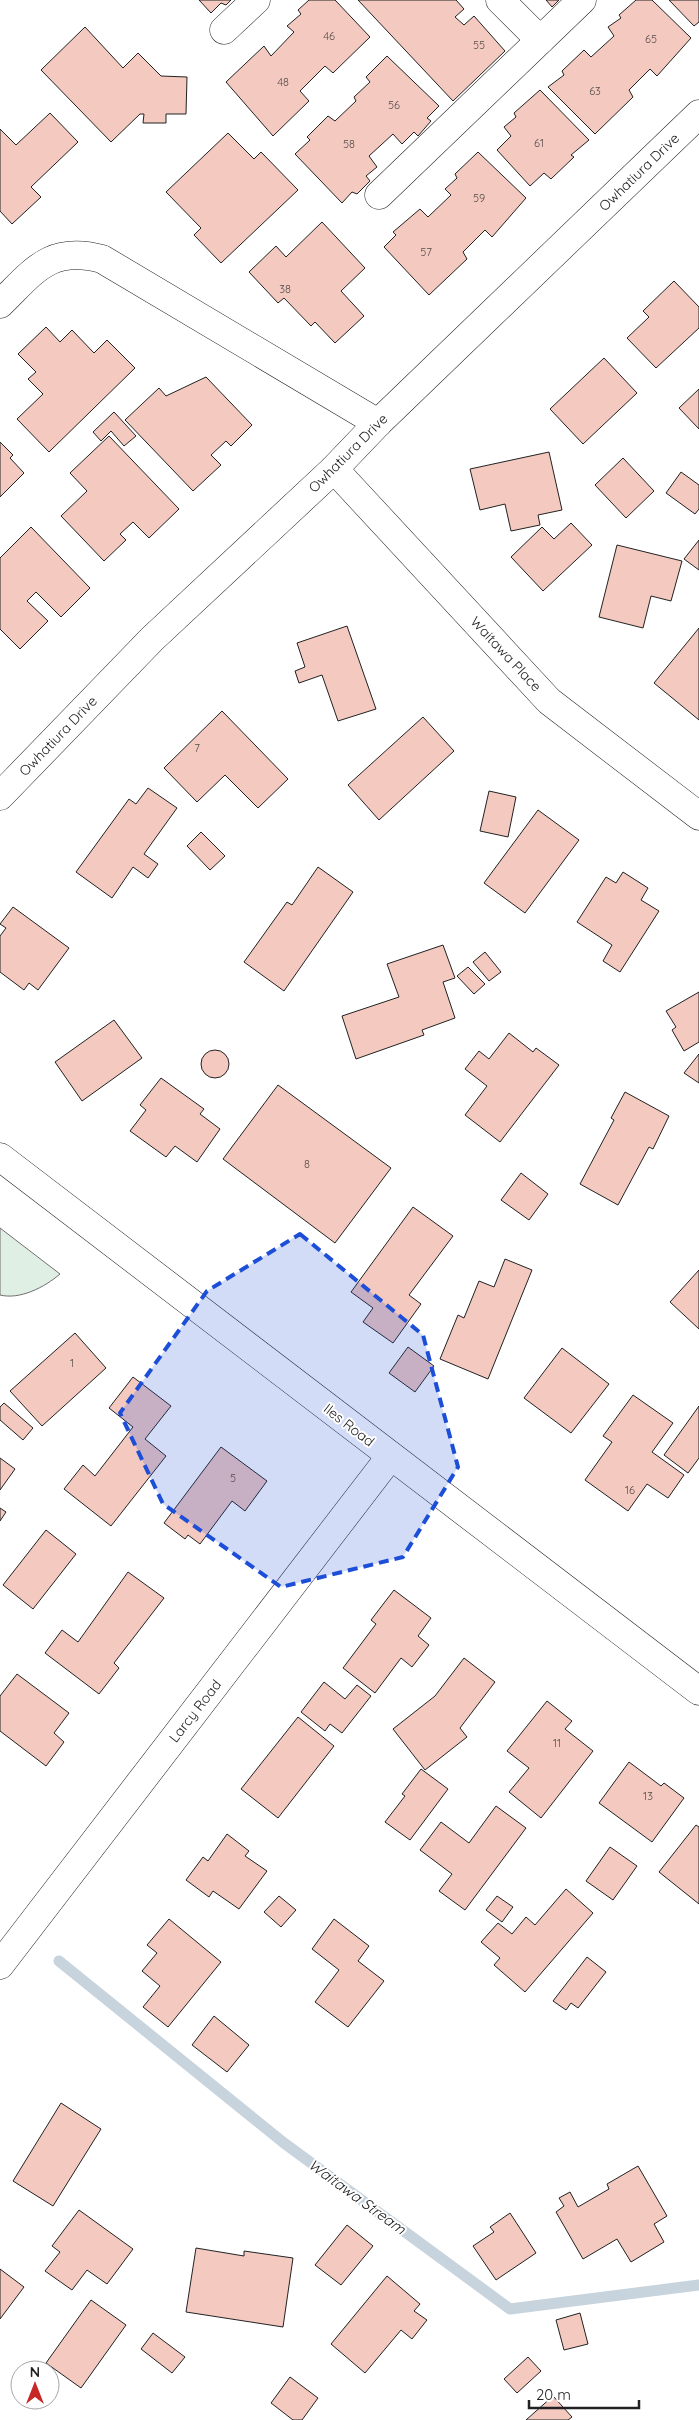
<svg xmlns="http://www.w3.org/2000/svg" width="699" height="2420" font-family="Quicksand,sans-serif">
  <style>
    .green { fill: #e0efe3; stroke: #6f6f6f }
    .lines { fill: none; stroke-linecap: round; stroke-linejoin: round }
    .stream { stroke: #c7d3dd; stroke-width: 11 }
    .building { fill: #f3c9c0; stroke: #222 }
    .minor-casing { stroke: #222; stroke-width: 29 }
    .minor { stroke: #fff; stroke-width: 28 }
    .marked { fill: #1d4ed8; fill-opacity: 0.2; stroke: #1d4ed8; stroke-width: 4; stroke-dasharray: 10 6; stroke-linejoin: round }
    .labels { text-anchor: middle; stroke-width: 4; stroke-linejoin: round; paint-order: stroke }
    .number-label { font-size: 11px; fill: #564c4a }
    .street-label { font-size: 14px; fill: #222; stroke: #fff }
    .water-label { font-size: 15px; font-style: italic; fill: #222; stroke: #fff }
  </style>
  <rect width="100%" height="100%" fill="#fff"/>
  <path class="green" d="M0,1228L60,1274C45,1287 20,1300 0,1295Z"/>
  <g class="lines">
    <path class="stream" d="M59,1961L284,2143L510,2309L699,2285"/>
  </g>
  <g class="building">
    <path d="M199,0H231L226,5L221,3L211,13Z"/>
    <path d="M309,0H335L370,37L333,73L325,66L300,91L309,101L273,136L226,82L264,46L271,56L294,32L287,26L301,14L298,10Z"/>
    <path d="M358,0H456L464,9L455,17L464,25L474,16L505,51L453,101Z"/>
    <path d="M546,0H559L552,7Z"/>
    <path d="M636,0H652L691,38L657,76L650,69L629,90L633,97L595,134L548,87L564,75L562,71L584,50L591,57L614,36L608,27L621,18L619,15Z"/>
    <path d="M669,0H699V22L694,26Z"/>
    <path d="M85,27L123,68L138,53L161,76L187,77L186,114H166V123H143L144,114H140L111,142L41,70Z"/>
    <path d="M387,56L439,106L427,118L431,121L418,136L414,132L402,144L393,134L369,156L377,167L366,176L370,181L357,194L352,192L342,203L295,154L310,140L307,137L328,116L335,121L356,101L354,97L370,82L366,77Z"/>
    <path d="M540,90L589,140L571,155L574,157L551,179L544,173L530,186L497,150L511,136L504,127L516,117L514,113Z"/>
    <path d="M50,113L78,142L31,187L41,197L12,224L0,211V129L16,145Z"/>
    <path d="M228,133L254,159L261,152L298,190L221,263L194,235L201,228L166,192Z"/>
    <path d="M478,152L526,198L492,237L485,230L463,252L467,259L429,295L384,247L396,235L393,232L420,209L428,217L451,195L445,189L457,178L455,174Z"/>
    <path d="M322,222L365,268L341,291L364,316L335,343L315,322L311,326L284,298L278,303L249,272L276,246L286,257Z"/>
    <path d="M674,281L699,307V328L656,368L627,338L649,317L643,311Z"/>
    <path d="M46,327L60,342L72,330L94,353L107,340L135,368L49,452L17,419L43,394L28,379L36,372L18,354Z"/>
    <path d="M604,358L637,393L583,444L550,409Z"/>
    <path d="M206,377L252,425L231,446L226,441L211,455L221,465L193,491L125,420L159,388L166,396Z"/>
    <path d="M699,389V429L679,408Z"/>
    <path d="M114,412L136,436L124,446L111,431L101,441L93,432Z"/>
    <path d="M109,436L179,509L149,538L133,522L120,534L126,540L104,561L61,516L87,491L70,473Z"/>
    <path d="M0,442L13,455L10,458L24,473L0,497Z"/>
    <path d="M549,452L562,510L538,515L540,525L511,531L505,504L480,510L470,469Z"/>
    <path d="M623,458L654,491L626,518L595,485Z"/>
    <path d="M681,472L699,485V509L695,514L666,493Z"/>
    <path d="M571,523L592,545L543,591L511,557L542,527L554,539Z"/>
    <path d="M31,527L90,588L61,617L36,592L27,601L48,621L20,649L0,629V558Z"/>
    <path d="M699,540V570L684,559Z"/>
    <path d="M617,545L682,561L671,601L651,596L643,628L599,617Z"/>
    <path d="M347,626L376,709L338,721L322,675L299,683L295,671L305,667L297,643Z"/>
    <path d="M699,628V720L654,683Z"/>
    <path d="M222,711L288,779L258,808L225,775L197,802L164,768Z"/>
    <path d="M423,717L454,751L379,820L348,785Z"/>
    <path d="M148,788L177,808L144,854L158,864L148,878L133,867L112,898L76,872L129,799L136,804Z"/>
    <path d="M489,791L516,797L508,837L480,831Z"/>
    <path d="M538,810L579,840L525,913L484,883Z"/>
    <path d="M201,832L225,856L210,870L187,846Z"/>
    <path d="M318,867L353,892L284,991L244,962L287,902L292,905Z"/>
    <path d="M623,872L648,888L641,900L659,911L620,972L603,961L612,945L577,922L606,877L616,883Z"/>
    <path d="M13,907L69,948L38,990L29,983L24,990L0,972V936L6,928L0,924Z"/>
    <path d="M443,945L455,978L443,982L455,1018L422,1030L424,1035L356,1059L342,1016L399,997L387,964Z"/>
    <path d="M485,952L501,972L489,981L473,962Z"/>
    <path d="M468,967L485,984L474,994L457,976Z"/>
    <path d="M699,992V1042L684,1051L672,1030L676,1027L666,1011Z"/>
    <path d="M114,1020L142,1058L82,1101L55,1062Z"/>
    <path d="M509,1033L533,1052L536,1048L559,1065L500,1142L465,1115L487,1086L465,1069L479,1051L489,1059Z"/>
    <circle cx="215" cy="1064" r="14"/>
    <path d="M699,1054V1083L684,1073Z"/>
    <path d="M161,1078L204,1109L200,1114L220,1129L197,1162L175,1146L166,1157L130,1131L146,1110L140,1105Z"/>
    <path d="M278,1085L391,1168L335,1243L223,1159Z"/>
    <path d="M625,1092L669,1116L653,1149L649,1147L618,1205L580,1184L614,1120L611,1118Z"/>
    <path d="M521,1173L548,1194L529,1220L501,1200Z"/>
    <path d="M413,1207L453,1236L409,1295L421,1304L393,1343L363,1322L373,1308L351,1292Z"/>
    <path d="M505,1259L532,1270L488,1379L440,1359L458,1315L464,1318L479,1281L494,1287Z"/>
    <path d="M699,1270V1329L670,1302Z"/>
    <path d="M75,1333L106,1368L42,1426L10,1391Z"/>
    <path d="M408,1347L434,1366L415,1392L389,1373Z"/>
    <path d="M562,1348L609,1384L571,1433L524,1398Z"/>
    <path d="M133,1377L171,1406L145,1439L166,1456L111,1526L64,1489L83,1465L95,1476L133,1427L109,1408Z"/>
    <path d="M633,1395L673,1423L652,1452L684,1475L668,1498L647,1484L628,1511L585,1480L612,1442L603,1436Z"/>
    <path d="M4,1403L33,1428L23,1440L0,1420V1407Z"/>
    <path d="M699,1406V1458L688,1473L664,1455Z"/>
    <path d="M221,1447L267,1481L245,1511L232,1501L200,1544L188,1535L185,1539L164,1523Z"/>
    <path d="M0,1458L15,1469L0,1490Z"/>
    <path d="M0,1508L6,1512L0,1521Z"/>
    <path d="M46,1530L76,1554L33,1609L3,1585Z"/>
    <path d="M128,1572L164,1598L114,1663L119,1668L99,1694L45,1653L62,1630L78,1642Z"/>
    <path d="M394,1590L431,1618L418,1636L429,1645L412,1667L401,1658L375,1693L343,1668L376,1624L371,1620Z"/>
    <path d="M464,1658L495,1682L460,1728L467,1737L425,1770L393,1729L435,1696Z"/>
    <path d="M17,1674L69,1713L54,1733L64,1742L46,1766L0,1731V1696Z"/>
    <path d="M324,1682L345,1699L357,1685L371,1696L342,1733L330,1724L325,1731L301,1712Z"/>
    <path d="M547,1701L572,1721L565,1729L593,1751L541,1818L509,1792L529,1768L507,1751Z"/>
    <path d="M298,1717L334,1746L278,1818L241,1789Z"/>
    <path d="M629,1762L661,1786L664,1783L684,1798L652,1842L599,1803Z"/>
    <path d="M421,1769L448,1789L410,1840L385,1822L405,1796L402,1794Z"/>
    <path d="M496,1806L526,1828L465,1910L439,1891L452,1874L420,1850L441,1822L469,1843Z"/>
    <path d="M696,1825L699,1827V1904L659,1872Z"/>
    <path d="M227,1834L249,1851L245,1856L267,1871L239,1909L213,1891L209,1897L186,1880L203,1857L208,1861Z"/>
    <path d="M610,1847L637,1866L613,1900L586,1881Z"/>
    <path d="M566,1889L593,1913L525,1992L494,1965L500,1958L481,1942L498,1923L512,1934L526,1917L535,1925Z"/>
    <path d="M279,1896L296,1910L281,1927L264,1912Z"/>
    <path d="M497,1896L513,1907L502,1922L486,1910Z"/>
    <path d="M169,1919L221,1962L168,2027L143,2007L160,1986L142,1971L157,1953L147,1945Z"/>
    <path d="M334,1919L369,1946L358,1961L384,1981L348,2027L315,2002L339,1970L312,1949Z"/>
    <path d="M587,1957L606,1972L578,2008L571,2003L566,2010L553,2001Z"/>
    <path d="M214,2016L249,2045L227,2072L192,2045Z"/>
    <path d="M61,2103L101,2129L53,2206L13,2181Z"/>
    <path d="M638,2166L667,2216L654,2224L664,2242L631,2262L617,2239L583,2259L556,2212L564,2206L559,2198L570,2192L578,2207L609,2189L607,2184Z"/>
    <path d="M79,2210L133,2249L107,2284L87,2270L72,2290L45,2271L60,2252L52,2246Z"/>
    <path d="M510,2213L536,2253L496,2280L473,2246L494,2232L490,2227Z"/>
    <path d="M347,2225L373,2246L341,2285L315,2265Z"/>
    <path d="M196,2248L244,2256V2251L293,2258L283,2327L186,2312Z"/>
    <path d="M0,2269L24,2287L0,2319Z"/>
    <path d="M387,2276L420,2304L414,2311L427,2320L412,2339L401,2330L365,2373L331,2344Z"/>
    <path d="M91,2300L126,2325L81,2388L46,2363Z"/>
    <path d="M580,2313L588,2344L564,2350L556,2320Z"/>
    <path d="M153,2333L185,2357L172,2373L141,2349Z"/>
    <path d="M528,2357L541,2371L517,2393L504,2379Z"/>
    <path d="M290,2377L318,2398L302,2420H293L271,2403Z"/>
    <path d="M553,2396L572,2417L568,2420H526Z"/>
  </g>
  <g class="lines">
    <g class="minor-casing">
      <g id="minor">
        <path d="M500,0L540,40"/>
        <path d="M224,30L256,0"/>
        <path d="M379,195L582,0"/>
        <path d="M0,304C34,271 50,245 102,259L378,423"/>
        <path d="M334,469L549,701L699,816"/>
        <path d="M0,796L152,639L334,469L378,423L699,114"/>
        <path d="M0,1157L699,1691"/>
        <path d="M0,1965L390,1457"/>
      </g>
    </g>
    <use href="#minor" class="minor"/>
  </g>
  <path class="marked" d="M300,1234L423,1335L458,1467L403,1557L281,1587L163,1504L120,1413L207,1291Z"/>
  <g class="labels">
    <g class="number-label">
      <text x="329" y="40">46</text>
      <text x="651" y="43">65</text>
      <text x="479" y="49">55</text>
      <text x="283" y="86">48</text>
      <text x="595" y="95">63</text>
      <text x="394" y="109">56</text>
      <text x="539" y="147">61</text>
      <text x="349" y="148">58</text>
      <text x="479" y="202">59</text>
      <text x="426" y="256">57</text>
      <text x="285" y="293">38</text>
      <text x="197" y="752">7</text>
      <text x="307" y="1168">8</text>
      <text x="72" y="1367">1</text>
      <text x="233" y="1482">5</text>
      <text x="630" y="1494">16</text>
      <text x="557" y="1747">11</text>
      <text x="648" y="1800">13</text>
    </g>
    <g class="street-label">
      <text transform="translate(639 172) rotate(-44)" y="5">Owhatiura Drive</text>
      <text transform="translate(348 453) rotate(-45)" y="5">Owhatiura Drive</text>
      <text transform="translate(506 654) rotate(47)" y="5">Waitawa Place</text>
      <text transform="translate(58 736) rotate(-46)" y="5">Owhatiura Drive</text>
      <text transform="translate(349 1425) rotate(38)" y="5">Iles Road</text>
      <text transform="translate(195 1711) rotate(-52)" y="5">Larcy Road</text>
    </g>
    <g class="water-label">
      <text transform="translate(357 2197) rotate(36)" y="5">Waitawa Stream</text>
    </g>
  </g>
  <g transform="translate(35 2385)"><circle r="24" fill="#ffffff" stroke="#a7a7a7"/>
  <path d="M0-4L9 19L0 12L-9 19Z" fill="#c62828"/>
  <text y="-8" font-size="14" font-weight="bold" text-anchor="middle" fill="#222222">N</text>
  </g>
  <path d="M529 2400v8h110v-8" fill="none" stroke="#222222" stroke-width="2.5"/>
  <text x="536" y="2400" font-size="15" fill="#222222" stroke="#ffffff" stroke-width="4" paint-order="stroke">20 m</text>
</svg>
